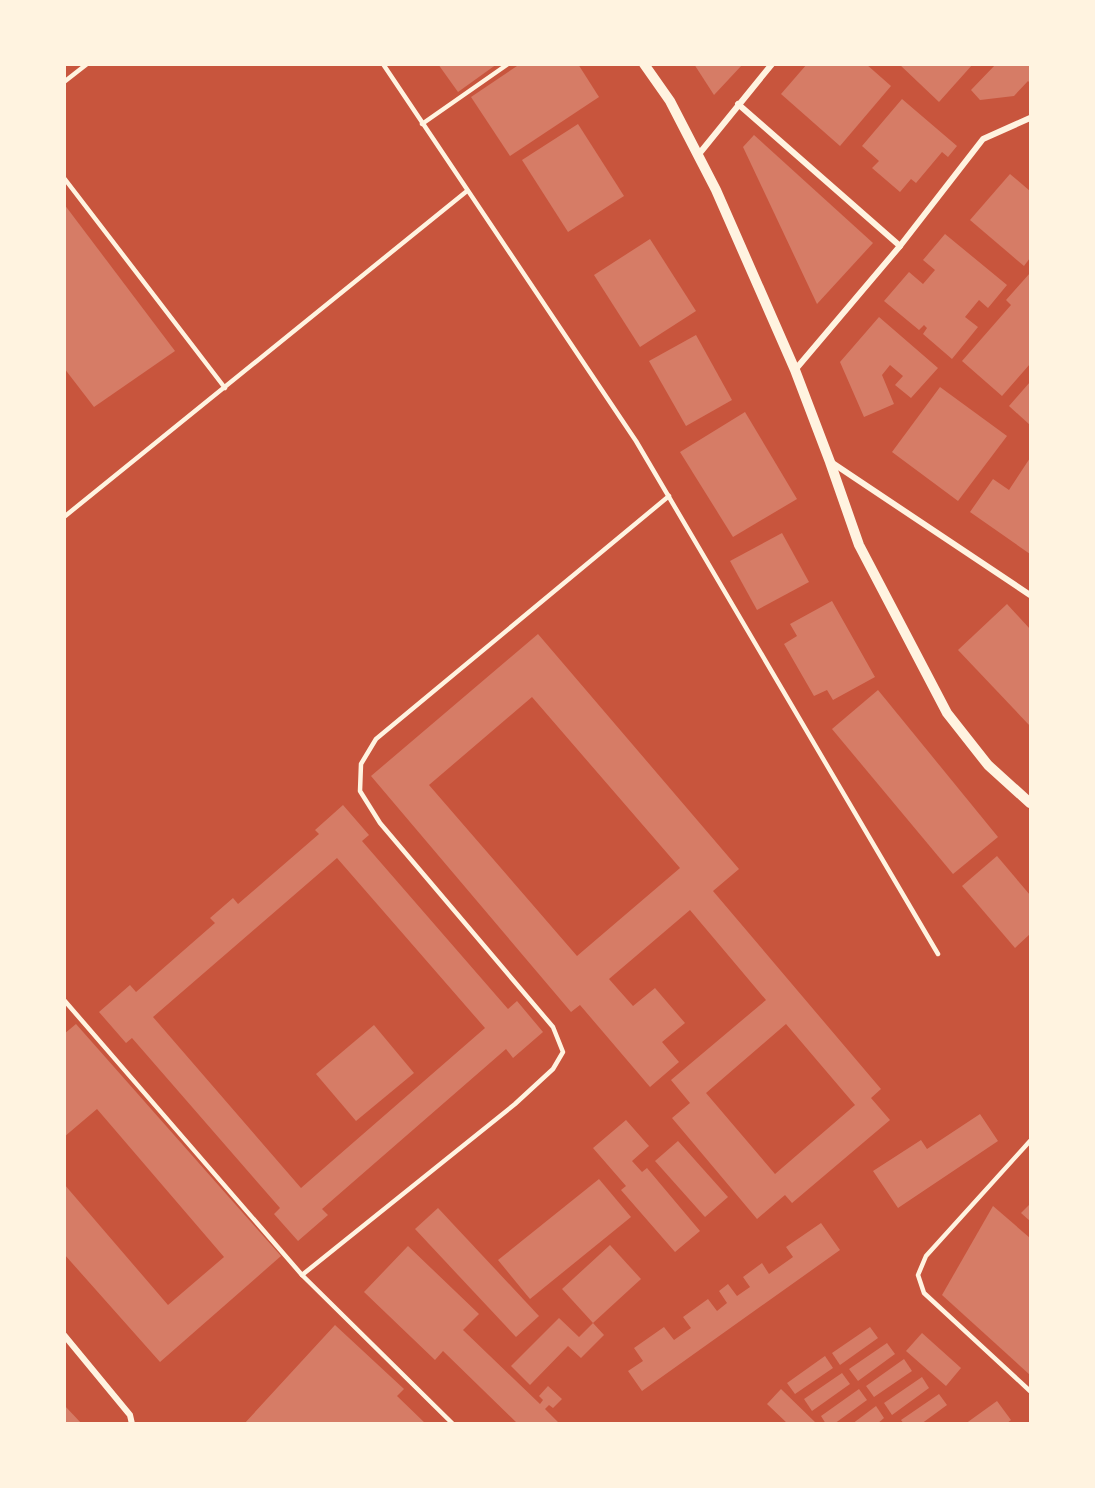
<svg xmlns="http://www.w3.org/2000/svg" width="1095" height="1488" font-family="'Source Serif 4',serif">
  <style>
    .building { fill: #d67c66; fill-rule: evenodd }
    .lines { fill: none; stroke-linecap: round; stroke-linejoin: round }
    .service { stroke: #fff3e0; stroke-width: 4.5 }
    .minor { stroke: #fff3e0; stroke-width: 6 }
    .tertiary { stroke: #fff3e0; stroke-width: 10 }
  </style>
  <rect width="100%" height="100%" fill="#c8553d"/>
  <g class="building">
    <path d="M438,64H497L458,92Z"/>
    <path d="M520,64H578L599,97L510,156L471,97Z"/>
    <path d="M694,64H743L714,95Z"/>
    <path d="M807,64H866L891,86L840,146L781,94Z"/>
    <path d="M899,64H973L939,102Z"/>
    <path d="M996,64H1030V83L1028,81L1014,96L980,100L971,90Z"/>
    <path d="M902,99L957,146L948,157L942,152L916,183L911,179L900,192L872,168L879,161L862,146Z"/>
    <path d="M578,124L624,196L568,232L522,160Z"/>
    <path d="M754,135L873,243L817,304L743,147Z"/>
    <path d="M1010,174L1030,191V258L1024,266L970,220Z"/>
    <path d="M64,204L175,351L94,407L64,368Z"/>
    <path d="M945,234L1007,285L988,308L979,300L965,317L978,327L952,359L923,334L927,328L924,325L919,330L884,301L909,272L923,284L935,270L923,260Z"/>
    <path d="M650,239L696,311L640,347L594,275Z"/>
    <path d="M1030,273V364L1002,396L962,361L1011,305L1006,300Z"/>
    <path d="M879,317L938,368L911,398L895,385L903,376L890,365L882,375L894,404L864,417L840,362Z"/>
    <path d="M696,335L732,400L686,426L649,361Z"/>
    <path d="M1030,382V425L1009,406Z"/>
    <path d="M940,387L1007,436L958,501L892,452Z"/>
    <path d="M745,412L797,499L733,537L680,452Z"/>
    <path d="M1030,458V554L970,512L993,479L1009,490Z"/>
    <path d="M782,533L809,582L757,610L730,561Z"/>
    <path d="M832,601L875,677L833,700L827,690L814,696L784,644L797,636L790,624Z"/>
    <path d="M1007,604L1030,629V726L958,650Z"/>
    <path d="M538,634L739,869L713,891L881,1089L871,1098L890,1120L792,1203L785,1195L757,1219L672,1118L690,1103L671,1080L766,1000L690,910L609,979L633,1006L655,988L685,1023L662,1042L679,1062L650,1087L580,1005L571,1012L371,776ZM532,697L680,868L577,956L429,785ZM786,1024L855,1105L775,1174L706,1093Z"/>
    <path d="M878,690L998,837L953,874L832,729Z"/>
    <path d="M343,805L369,835L362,841L508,1009L517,1001L543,1032L513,1058L506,1049L322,1209L328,1215L298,1241L274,1214L280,1208L132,1038L126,1043L99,1012L130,985L136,992L215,923L210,918L233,898L238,904L319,834L315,830ZM337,858L485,1028L301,1188L153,1017Z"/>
    <path d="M997,856L1030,895V934L1015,948L962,886Z"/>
    <path d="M76,1024L281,1256L160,1362L64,1254V1184L168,1305L224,1257L97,1109L64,1137V1034Z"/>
    <path d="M374,1025L414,1073L356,1121L316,1074Z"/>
    <path d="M980,1114L998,1141L898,1208L873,1171L921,1140L927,1149Z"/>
    <path d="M626,1120L649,1146L632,1161L642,1172L647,1168L700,1231L675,1252L621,1190L626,1186L593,1148Z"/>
    <path d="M678,1141L728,1197L705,1217L655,1161Z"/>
    <path d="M599,1179L631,1217L530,1299L498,1260Z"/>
    <path d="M1030,1204V1221L1021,1213Z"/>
    <path d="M993,1206L1030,1238V1375L942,1295Z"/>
    <path d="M438,1208L539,1316L516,1337L415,1229Z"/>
    <path d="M821,1223L840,1250L642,1391L628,1371L643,1361L634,1348L664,1327L674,1340L691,1328L683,1317L708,1299L717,1311L727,1303L719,1291L728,1284L737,1296L750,1287L743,1277L762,1263L769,1274L793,1257L786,1247Z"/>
    <path d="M610,1245L641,1279L593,1323L562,1289Z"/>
    <path d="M408,1246L479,1314L463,1330L540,1404L543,1400L539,1396L548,1386L562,1399L553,1408L549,1405L545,1409L560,1424H518L443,1351L435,1360L364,1292Z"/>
    <path d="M559,1318L579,1337L593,1323L604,1335L581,1358L568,1346L530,1385L511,1366Z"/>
    <path d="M335,1325L404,1389L397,1396L426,1424H244Z"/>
    <path d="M870,1327L878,1338L840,1365L832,1353Z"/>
    <path d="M922,1333L961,1368L946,1386L906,1351Z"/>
    <path d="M887,1343L895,1354L858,1381L849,1369Z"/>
    <path d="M825,1356L833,1368L795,1394L787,1383Z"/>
    <path d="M904,1359L912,1371L874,1397L866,1386Z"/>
    <path d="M842,1373L850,1384L812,1411L804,1399Z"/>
    <path d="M922,1377L929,1388L892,1415L884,1403Z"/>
    <path d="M781,1389L817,1424H788L767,1404Z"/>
    <path d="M859,1389L867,1400L834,1424H826L821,1416Z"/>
    <path d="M939,1394L947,1405L921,1424H904L901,1420Z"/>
    <path d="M997,1401L1011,1420L1006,1424H965Z"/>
    <path d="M64,1405L82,1424H64Z"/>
    <path d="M876,1406L884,1418L877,1424H852Z"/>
  </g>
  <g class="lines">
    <g class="service">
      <path d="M383,64L636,441L938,954"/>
      <path d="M64,82L87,64"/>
      <path d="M422,124L508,64"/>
      <path d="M64,178L225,388"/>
      <path d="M64,517L467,191"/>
      <path d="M64,1000L302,1275L453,1424"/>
      <path d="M1030,1141L926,1256L918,1275L924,1293L1030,1391"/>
      <path d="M302,1275L515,1104L553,1069L563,1052L553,1027L380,823L360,791L361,764L376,739L669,496"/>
    </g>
    <g class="minor">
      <path d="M738,104L900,246"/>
      <path d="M699,154L772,64"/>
      <path d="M795,370L900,246L983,139L1030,118"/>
      <path d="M831,462L1030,595"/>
      <path d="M64,1335L130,1415L132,1424"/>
    </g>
    <path class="tertiary" d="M644,64L670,101L716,190L795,370L830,462L859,545L947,713L988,765L1030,803"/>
  </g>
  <rect width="1095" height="1488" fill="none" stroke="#fff3e0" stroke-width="132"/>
</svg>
